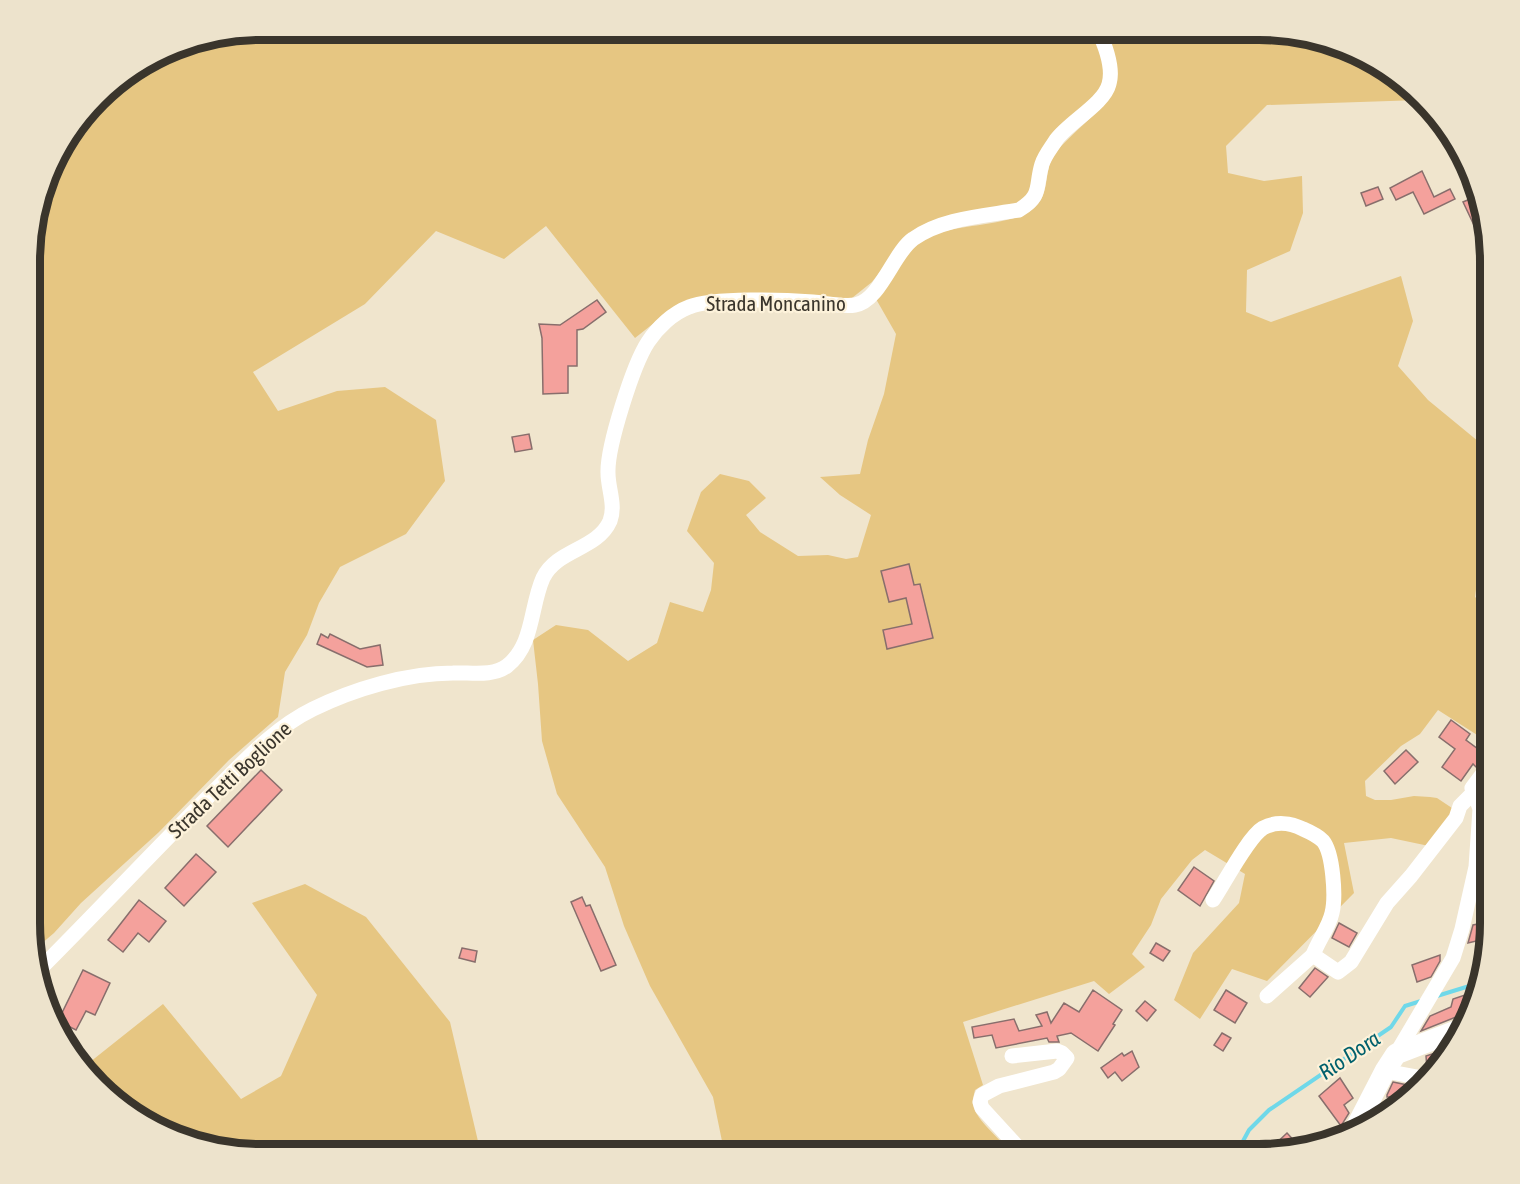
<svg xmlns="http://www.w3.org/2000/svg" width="1520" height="1184" font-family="'Asap Condensed',sans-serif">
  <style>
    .green { fill: #e6c682 }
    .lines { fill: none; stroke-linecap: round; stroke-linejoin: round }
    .stream { stroke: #6fd8e9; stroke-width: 4 }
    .building { fill: #f4a19c; stroke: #886e6c; stroke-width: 1.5 }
    .street { stroke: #fff; stroke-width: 15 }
    .secondary { stroke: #fff; stroke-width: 21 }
    .labels { text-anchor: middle; stroke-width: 4.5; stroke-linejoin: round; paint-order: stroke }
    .street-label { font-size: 21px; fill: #3a352c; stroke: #fdf2da }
    .water-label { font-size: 22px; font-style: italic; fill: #00606c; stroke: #fdf2da }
    .rim { fill: none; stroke: #3a352c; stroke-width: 8 }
  </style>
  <rect width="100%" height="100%" fill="#f0e5cd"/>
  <g class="green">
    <path d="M261,30H1093L1107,75L1101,92L1055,132L1033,192L1021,204L907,237L872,282L852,298L704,296L678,304L635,338L546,226L504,259L436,231L365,304L253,372L278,411L337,391L385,387L436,420L445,481L406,534L340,567L319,603L307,635L285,672L278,717L229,760L159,832L81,903L54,933L34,950L31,938L32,231L61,146L109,87L186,42Z"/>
    <path d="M1106,30H1274L1347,47L1412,88L1420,100L1267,105L1226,146L1228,173L1264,181L1302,176L1303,213L1290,251L1247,270L1246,312L1271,322L1401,276L1413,321L1398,366L1428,400L1490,451V562L1477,582L1475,597L1490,610V734L1485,740L1438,710L1420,734L1401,746L1365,781L1366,796L1375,800H1391L1414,796L1430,797L1437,798L1455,810L1429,846L1391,838L1344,843L1354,893L1267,981L1232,969L1200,1019L1174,1000L1193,953L1239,903L1245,874L1205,850L1192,860L1161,899L1151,925L1132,954L1145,967L1109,994L1094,981L963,1022L983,1085L975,1090C974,1095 972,1100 973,1105C976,1120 1002,1141 1013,1154H721L724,1151L713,1097L650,986L624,926L605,867L557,794L542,741L538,684L533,640L556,625L588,630L628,661L657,643L670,602L703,612L711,590L714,563L687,531L701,492L720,474L749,481L766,498L746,515L760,532L798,556L828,555L846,559L858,557L871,515L840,495L820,477L860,474L868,440L884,394L896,334L876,299C893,280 905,249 928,237C957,223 1010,227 1033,209C1051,195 1043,172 1054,155C1068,135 1109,106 1115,88C1121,72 1114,55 1110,39L1111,38Z"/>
    <path d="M305,884L366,917L450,1022L481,1154H246L173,1137L108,1096L85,1066L163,1004L241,1099L281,1076L317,995L252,903Z"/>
  </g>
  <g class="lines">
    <g class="stream">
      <path d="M1437,996L1479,983"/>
      <path d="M1236,1154L1249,1130L1269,1110L1391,1027L1405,1006L1421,1001"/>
    </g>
  </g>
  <g class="building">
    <path d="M1422,171L1434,197L1450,189L1455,199L1424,214L1413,192L1396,200L1390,188Z"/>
    <path d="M1378,187L1383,199L1366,206L1361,193Z"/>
    <path d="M1477,196L1486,241L1482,242L1463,202Z"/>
    <path d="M597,300L606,312L583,329L577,330V366H568V393L543,394L542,338L539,324L560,325Z"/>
    <path d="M529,434L532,449L515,452L512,437Z"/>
    <path d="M909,564L914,585L920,584L933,638L887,649L883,630L912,624L906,598L889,602L881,571Z"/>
    <path d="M321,634L328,638L330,634L360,649L380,645L383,665L367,667L317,644Z"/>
    <path d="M1451,720L1470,734L1466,740L1486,755L1476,767L1473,764L1461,781L1442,767L1455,749L1439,737Z"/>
    <path d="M1406,750L1418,762L1395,784L1384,771Z"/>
    <path d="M261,770L282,790L228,847L207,826Z"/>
    <path d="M196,854L216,872L184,906L165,888Z"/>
    <path d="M1194,867L1214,881L1200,906L1178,890Z"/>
    <path d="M582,897L586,906L590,905L616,965L601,971L571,902Z"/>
    <path d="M139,900L166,921L149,942L138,933L123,952L108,940Z"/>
    <path d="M1489,922V938L1468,943L1473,925Z"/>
    <path d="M1339,923L1357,933L1349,947L1332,938Z"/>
    <path d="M1156,943L1170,951L1163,961L1150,953Z"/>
    <path d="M462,948L477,951L475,962L459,958Z"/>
    <path d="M1440,955V961L1431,977L1417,982L1412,965Z"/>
    <path d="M1315,968L1328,977L1310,997L1299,988Z"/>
    <path d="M83,970L110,983L95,1015L86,1011L76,1030L58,1021Z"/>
    <path d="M1093,990L1122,1010L1113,1024L1115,1025L1098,1051L1071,1033L1057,1036L1059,1042H1049L1047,1038L996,1048L992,1035L974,1038L972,1027L1014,1019L1019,1031L1042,1026L1036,1015L1047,1012L1051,1023L1064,1003L1079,1012Z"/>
    <path d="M1226,990L1247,1003L1235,1023L1214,1010Z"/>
    <path d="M1471,993L1474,1005L1471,1014L1456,1017L1421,1031L1430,1016L1451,1007L1453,999Z"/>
    <path d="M1145,1001L1156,1010L1147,1021L1136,1011Z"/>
    <path d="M1222,1033L1231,1038L1223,1051L1214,1045Z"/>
    <path d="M1450,1048L1435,1072L1427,1069L1426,1056Z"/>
    <path d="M1132,1051L1139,1067L1122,1081L1115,1072L1108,1078L1101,1068L1122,1053L1124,1056Z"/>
    <path d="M1340,1078L1353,1098L1344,1105L1349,1113L1341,1126L1319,1096Z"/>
    <path d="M1393,1082L1417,1087L1394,1103V1097H1387V1095Z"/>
    <path d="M1287,1133L1299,1146L1267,1152Z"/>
  </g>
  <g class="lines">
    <g class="street">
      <path d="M1213,900C1224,884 1248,837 1263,828C1276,821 1291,823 1303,829C1310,832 1317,835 1323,841C1333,853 1336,897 1332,913C1329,927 1318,941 1313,955L1338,972L1351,962L1387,903L1411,876L1456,818L1460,806L1474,792L1472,788L1490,764"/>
      <path d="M39,970C96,913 151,854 208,797C241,765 272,729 313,709C354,689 407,673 453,673C469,672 493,677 507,666C534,645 530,607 543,578C557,549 597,550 610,521C616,505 608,489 608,473C607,447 633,365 648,342C658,327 673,313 689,307C713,297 786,300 813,302C826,303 842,307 855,305C880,301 894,252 913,239C942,218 985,216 1019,210C1043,195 1035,187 1042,164C1045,155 1051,148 1056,140C1069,122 1104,104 1109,84C1114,67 1105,45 1098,30"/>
      <path d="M1267,996L1313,955"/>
      <path d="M1396,1054L1453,958L1462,929L1476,867L1480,809L1474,792"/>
      <path d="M1012,1056L1057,1051L1062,1053L1067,1058L1059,1069L1054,1072L999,1086L982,1095L980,1102L982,1108L1024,1154"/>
      <path d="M1385,1071L1428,1079"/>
    </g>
    <path class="secondary" d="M1353,1133L1385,1071L1396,1054L1461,1029"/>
  </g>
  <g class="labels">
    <g class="street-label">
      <text x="776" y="311">Strada Moncanino</text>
      <text transform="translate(230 780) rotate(-43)" y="7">Strada Tetti Boglione</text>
    </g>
    <g class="water-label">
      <text transform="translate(1349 1055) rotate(-34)" y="8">Rio Dora</text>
    </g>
  </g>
  <path d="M0 0H1520V1184H0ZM261 40H1259A221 221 0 0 1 1480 261V923A221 221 0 0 1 1259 1144H261A221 221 0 0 1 40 923V261A221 221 0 0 1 261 40Z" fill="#ede3cc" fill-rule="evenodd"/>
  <path class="rim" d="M261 40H1259A221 221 0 0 1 1480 261V923A221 221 0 0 1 1259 1144H261A221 221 0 0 1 40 923V261A221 221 0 0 1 261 40Z"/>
</svg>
